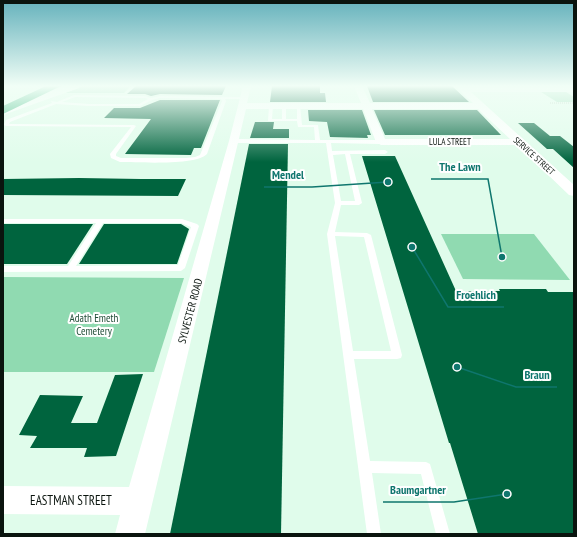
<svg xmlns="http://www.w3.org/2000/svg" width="577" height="537" font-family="'PT Sans Narrow',sans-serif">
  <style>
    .green { fill: #90dab1 }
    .building { fill: #00643e }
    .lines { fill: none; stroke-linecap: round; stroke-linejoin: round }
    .path { stroke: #92a79a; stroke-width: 1.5; stroke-dasharray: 0.5 1.5; stroke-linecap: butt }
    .lane { fill: #fff; fill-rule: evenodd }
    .street { fill: #fff; fill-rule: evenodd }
    .secondary { fill: #fff; fill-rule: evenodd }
    .highway { fill: #2bb176; fill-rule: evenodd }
    .labels { text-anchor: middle; stroke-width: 4; stroke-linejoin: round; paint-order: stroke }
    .far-street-label { font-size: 9px; fill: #0a140e; stroke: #fff }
    .street-label { font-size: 11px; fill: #0a140e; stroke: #fff }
    .park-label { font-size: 11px; fill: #214d37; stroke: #fff }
    .near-street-label { font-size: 13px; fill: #0a140e; stroke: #fff }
    .leader { fill: none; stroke: #0f766e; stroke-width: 1.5 }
    .callout-dot { fill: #0f766e; stroke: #fff; stroke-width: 1.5 }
    .callout-label { font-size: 12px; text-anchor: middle; font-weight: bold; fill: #0f766e; stroke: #fff; stroke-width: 4; stroke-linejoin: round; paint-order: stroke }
  </style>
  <rect width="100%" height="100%" fill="#e0fceb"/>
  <g class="green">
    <path d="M83,86H131L124,93H65Z"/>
    <path d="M541,92H566L574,97V102H557Z"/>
    <path d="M441,234H534L570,280L463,279Z"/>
    <path d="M3,277L184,278L154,372H3Z"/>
  </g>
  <g class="building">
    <path d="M136,86H226L222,95L160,94L151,96L145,94H127Z"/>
    <path d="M272,86H320V93H325L326,102H270Z"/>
    <path d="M367,86H452L469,102H373Z"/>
    <path d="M160,100H220L201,148H194L191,155L125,154L151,119L104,118L114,108H140Z"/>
    <path d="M308,110H362L371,135H367L368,138L330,137L327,122L309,121Z"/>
    <path d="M374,110H477L501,135H385Z"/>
    <path d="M255,122H274L273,129H289V138H250Z"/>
    <path d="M518,123H534L550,136H560L574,147V168L553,149H547Z"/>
    <path d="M249,144H288L281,534H170Z"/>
    <path d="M362,156H395L456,291H500L499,289H546L548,292H574V534H478L450,443H449Z"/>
    <path d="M79,178L141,179H186L178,196L3,195V179Z"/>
    <path d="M3,224H93L67,264H3Z"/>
    <path d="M104,224H181L189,229L177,264H79Z"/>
    <path d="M143,374L116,456L84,457L87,448H30L37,436L19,435L40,395L83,396L71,423H97L115,375Z"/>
  </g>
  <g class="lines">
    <path class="path" d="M550,103H574"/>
    <g class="lane">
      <path d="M74,95L145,96L151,98L160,96L245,97L247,98L245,99H225L226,101L207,154C195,166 138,162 120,162L111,158L110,154L131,127L6,126L4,125L6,120L52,103L51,101L57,102ZM75,97L145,98L148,99L139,104H89L62,102ZM160,98L221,99L222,101L200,155L195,157L186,158H121L116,156V154L136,126L134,125L9,124L10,122L56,104L89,106H140L152,100Z"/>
      <path d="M271,105L273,106L272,119H282V106L284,105L286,106V119H297V106L300,105L302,125H318L320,140H381L384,142L381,144L331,143L332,151L385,150L388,152L385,154H350L362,203L359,205H341L335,232L367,233L371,235L402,355L401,358L397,359H354L370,461L426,462L430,464L450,534H436L421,474L372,473L381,534H367L327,234L335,203L326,143H234L231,141L234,139L315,140L314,127H298L297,121H268L269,106ZM345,154L355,201H341L333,155ZM335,236L364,237L391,351H353Z"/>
      <path d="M3,219H182L197,224L199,226L185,268L181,271L3,272V266H68L96,223H3ZM103,223H181L191,227L178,265L76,266Z"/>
    </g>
    <path class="street" d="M243,86H251L247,103H361L354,86H362L370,103H473L455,86L574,88V92H471L574,185V196L569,195L517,145H381L376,142L363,109H246L145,534H115L120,515L3,514V486L129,487L229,141ZM372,109H478L510,139H385Z"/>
    <path class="secondary" d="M64,86H80L79,88L3,115V107Z"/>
    <path class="highway" d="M46,86H61L3,114V106Z"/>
  </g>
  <linearGradient id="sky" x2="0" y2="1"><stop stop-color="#65b2bc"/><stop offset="0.53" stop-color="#f1fef6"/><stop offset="1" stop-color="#f1fef6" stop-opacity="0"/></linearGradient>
  <rect width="577" height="162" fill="url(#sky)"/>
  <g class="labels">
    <g class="far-street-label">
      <text x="450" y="145">LULA STREET</text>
      <text transform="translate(534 156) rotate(42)" y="3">SERVICE STREET</text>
    </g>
    <g class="street-label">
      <text transform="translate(190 311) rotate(-75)" y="4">SYLVESTER ROAD</text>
    </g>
    <g class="park-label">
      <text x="94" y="322">Adath Emeth<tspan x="94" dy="13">Cemetery</tspan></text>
    </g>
    <g class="near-street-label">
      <text x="71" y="505">EASTMAN STREET</text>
    </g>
  </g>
  <path class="leader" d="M502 257L488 179H431M388 182L312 187H264M412 247L448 307H504M457 367L516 387H557M507 494L454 502H383"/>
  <g class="callout-dot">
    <circle cx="502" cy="257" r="4"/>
    <circle cx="388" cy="182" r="4"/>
    <circle cx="412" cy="247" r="4"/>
    <circle cx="457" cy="367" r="4"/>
    <circle cx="507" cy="494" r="4"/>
  </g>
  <g class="callout-label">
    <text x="460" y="171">The Lawn</text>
    <text x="288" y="179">Mendel</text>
    <text x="476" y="299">Froehlich</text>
    <text x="537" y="379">Braun</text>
    <text x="418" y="494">Baumgartner</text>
  </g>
  <rect width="577" height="537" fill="none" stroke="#0a140e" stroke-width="8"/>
</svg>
